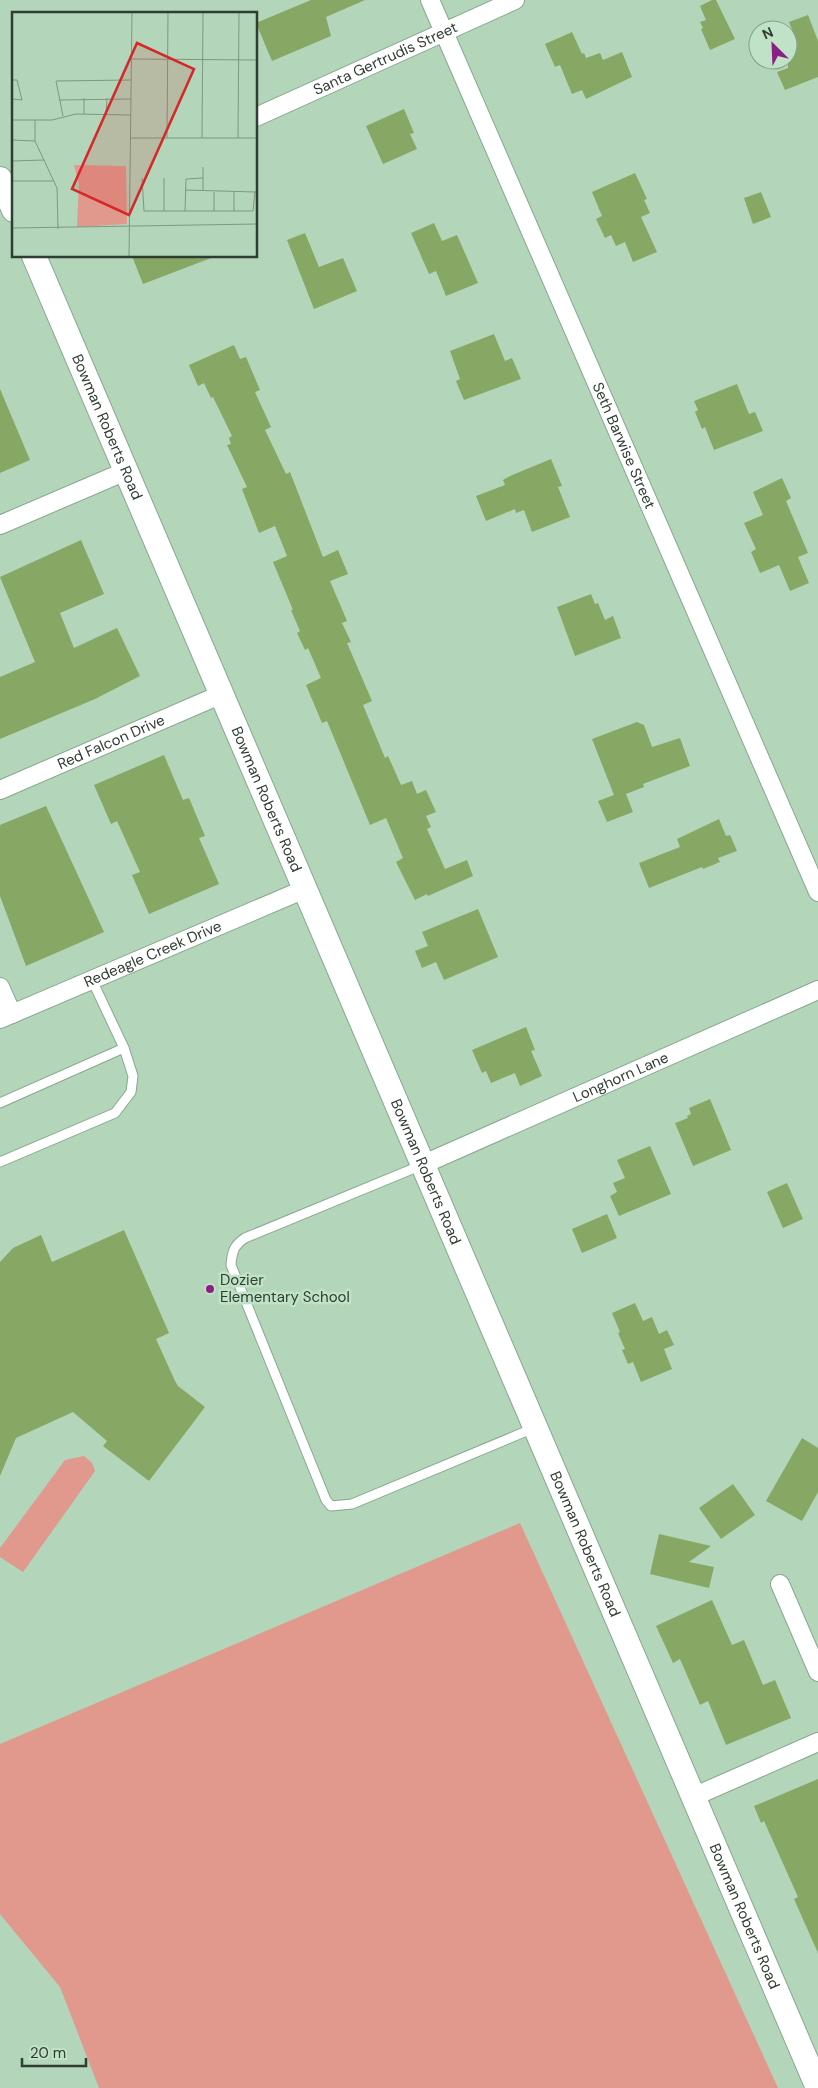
<svg xmlns="http://www.w3.org/2000/svg" width="818" height="2088" font-family="'DM Sans',sans-serif">
  <style>
    .green { fill: #e0998c }
    .building { fill: #86a864 }
    .lines { fill: none; stroke-linecap: round; stroke-linejoin: round }
    .lane-casing { stroke: #87a88e; stroke-width: 11 }
    .street-casing { stroke: #87a88e; stroke-width: 20 }
    .secondary-casing { stroke: #87a88e; stroke-width: 26 }
    .lane { stroke: #fff; stroke-width: 9 }
    .street { stroke: #fff; stroke-width: 18 }
    .secondary { stroke: #fff; stroke-width: 24 }
    .poi-dot { fill: #8a1f84; stroke: #c0e2c6; stroke-width: 2 }
    .labels { text-anchor: middle; stroke-width: 5; stroke-linejoin: round; paint-order: stroke }
    .street-label { font-size: 15px; fill: #2f3d32; stroke: #c0e2c6 }
    .poi-label { font-size: 15px; fill: #2f3d32; stroke: #c0e2c6; text-anchor: start }
    .inset-road { fill: none; stroke: #7e9883; stroke-width: 1 }
    .view { fill: #d62828; fill-opacity: 0.15; stroke: #d62828; stroke-width: 2.5 }
    .inset-edge { fill: none; stroke: #2f3d32; stroke-width: 2.5 }
  </style>
  <rect width="100%" height="100%" fill="#b3d5b9"/>
  <g class="green">
    <path d="M84,1456L92,1463L95,1471L23,1572L0,1557V1548L65,1460Z"/>
    <path d="M520,1523L778,2088H99L60,1987L0,1914V1744Z"/>
  </g>
  <g class="building">
    <path d="M311,0H365L326,17L331,36L272,61L256,23Z"/>
    <path d="M712,0H716L735,39L710,50L701,29L703,28L700,22L706,20L700,6Z"/>
    <path d="M808,15L818,41V77L785,90L777,72L788,68V40L795,37L789,22Z"/>
    <path d="M572,32L582,54L584,53L586,58L600,53L603,60L622,52L632,77L586,99L582,90L572,94L560,65L555,67L545,44Z"/>
    <path d="M404,109L414,133L410,134L417,149L383,164L366,126Z"/>
    <path d="M635,173L647,199L644,200L650,213L641,217L657,252L633,262L625,242L616,246L611,235L605,238L596,219L602,216L592,192Z"/>
    <path d="M761,192L771,217L753,224L744,198Z"/>
    <path d="M434,223L442,241L457,235L478,283L446,296L436,271L429,274L411,233Z"/>
    <path d="M305,233L319,267L343,258L357,291L314,309L287,240Z"/>
    <path d="M132,256H210L211,258L143,284Z"/>
    <path d="M494,334L505,361L512,358L521,379L464,400L456,381L460,379L450,351Z"/>
    <path d="M234,345L240,359L246,357L260,390L255,392L271,427L265,430L286,474L290,472L323,557L338,550L348,574L330,581L347,621L342,623L351,642L347,643L372,701L363,705L385,758L388,756L401,785L412,781L417,794L426,790L436,812L426,816L431,827L427,829L445,869L467,860L473,876L428,896L427,894L415,900L396,862L403,858L386,818L370,825L327,721L322,723L306,685L321,678L308,648L305,650L297,633L300,631L291,610H293L273,562L287,556L275,526L259,533L242,489L247,487L227,445L231,444L229,438L232,436L213,397L211,398L204,383L198,386L189,365Z"/>
    <path d="M737,384L749,414L755,412L763,431L714,450L705,427L702,429L695,412L698,410L694,401Z"/>
    <path d="M0,389L30,460L0,473Z"/>
    <path d="M551,459L562,486L558,487L570,517L532,532L524,510L516,513L515,509L486,521L476,496L505,485L503,480L510,476Z"/>
    <path d="M782,478L791,498L786,501L808,553L798,557L809,583L790,591L779,565L760,573L751,552L756,549L744,523L763,515L753,492Z"/>
    <path d="M81,540L104,594L60,613L74,648L117,628L140,676L95,699L0,739V677L35,662L0,577Z"/>
    <path d="M591,594L595,604L598,603L605,620L613,616L621,638L575,656L557,607Z"/>
    <path d="M637,722L644,725L652,747L680,738L690,766L643,784L644,787L626,794L633,812L607,822L598,801L614,795L592,739Z"/>
    <path d="M164,755L183,800L189,798L205,836L199,838L219,884L149,914L132,875L140,872L117,821L111,824L94,785Z"/>
    <path d="M46,806L104,932L26,966L0,896V825Z"/>
    <path d="M719,819L726,836L730,835L737,851L718,858L720,862L703,869L702,867L649,888L639,863L680,847L677,839Z"/>
    <path d="M478,909L498,957L444,980L436,962L422,968L415,951L428,946L422,932Z"/>
    <path d="M526,1027L535,1050L531,1051L542,1076L520,1086L515,1073L491,1083L486,1071L482,1073L472,1050Z"/>
    <path d="M710,1099L731,1150L693,1166L675,1123L688,1118L687,1116L691,1114L689,1108Z"/>
    <path d="M650,1146L671,1194L619,1216L610,1196L617,1192L613,1183L625,1178L617,1160Z"/>
    <path d="M787,1183L803,1219L783,1228L767,1192Z"/>
    <path d="M607,1214L617,1238L582,1253L572,1229Z"/>
    <path d="M124,1230L169,1333L156,1339L175,1381L178,1386L205,1407L149,1481L103,1446L107,1441L73,1412L16,1438L0,1476V1262L13,1248L41,1235L52,1262Z"/>
    <path d="M635,1303L643,1321L652,1317L659,1334L667,1330L674,1345L664,1349L672,1369L641,1382L633,1362L628,1364L622,1350L625,1349L618,1333L620,1332L612,1313Z"/>
    <path d="M802,1438L818,1448V1492L802,1521L766,1501Z"/>
    <path d="M733,1484L755,1515L721,1539L699,1508Z"/>
    <path d="M659,1534L711,1546L689,1562L714,1567L709,1588L650,1574Z"/>
    <path d="M712,1600L732,1645L744,1640L763,1685L775,1680L791,1718L726,1745L708,1701L700,1705L680,1659L673,1663L656,1626Z"/>
    <path d="M818,1779V1953L794,1899L798,1897L764,1821L761,1823L754,1806Z"/>
  </g>
  <g class="lines">
    <g class="lane-casing">
      <g id="lane">
        <path d="M0,1103L124,1048L92,980"/>
        <path d="M0,1162L115,1113L131,1092L133,1076L124,1048"/>
        <path d="M422,1165L245,1238C234,1245 232,1252 231,1265L326,1500L331,1506L352,1504L534,1428"/>
      </g>
    </g>
    <g class="street-casing">
      <g id="street">
        <path id="s1" d="M430,0L818,892"/>
        <path id="s2" d="M256,117L515,0"/>
        <path d="M0,525L126,471"/>
        <path id="s3" d="M0,790L222,694"/>
        <path d="M0,987L12,1014"/>
        <path id="s4" d="M0,1019L305,889"/>
        <path id="s5" d="M424,1164L818,990"/>
        <path d="M780,1584L818,1672"/>
        <path d="M693,1797L818,1742"/>
      </g>
    </g>
    <g class="secondary-casing">
      <g id="secondary">
        <path d="M0,179L14,210"/>
        <path id="s6" d="M34,256L818,2088"/>
      </g>
    </g>
    <use href="#lane" class="lane"/>
    <use href="#street" class="street"/>
    <use href="#secondary" class="secondary"/>
  </g>
  <circle class="poi-dot" cx="210" cy="1289" r="5"/>
  <g class="labels">
    <g class="street-label">
      <text dy="5" stroke="none"><textPath href="#s2" startOffset="142">Santa Gertrudis Street</textPath></text>
      <text dy="5" stroke="none"><textPath href="#s6" startOffset="186">Bowman Roberts Road</textPath></text>
      <text dy="5" stroke="none"><textPath href="#s1" startOffset="486">Seth Barwise Street</textPath></text>
      <text dy="5" stroke="none"><textPath href="#s3" startOffset="121">Red Falcon Drive</textPath></text>
      <text dy="5" stroke="none"><textPath href="#s6" startOffset="591">Bowman Roberts Road</textPath></text>
      <text dy="5" stroke="none"><textPath href="#s4" startOffset="166">Redeagle Creek Drive</textPath></text>
      <text dy="5" stroke="none"><textPath href="#s5" startOffset="215">Longhorn Lane</textPath></text>
      <text dy="5" stroke="none"><textPath href="#s6" startOffset="996">Bowman Roberts Road</textPath></text>
      <text dy="5" stroke="none"><textPath href="#s6" startOffset="1401">Bowman Roberts Road</textPath></text>
      <text dy="5" stroke="none"><textPath href="#s6" startOffset="1806">Bowman Roberts Road</textPath></text>
    </g>
    <g class="poi-label">
      <text x="220" y="1285">Dozier<tspan x="220" dy="17">Elementary School</tspan></text>
    </g>
  </g>
  <g transform="translate(12 12)">
    <rect width="245" height="245" fill="#b3d5b9"/>
    <path d="M62,153L114,154L115,212L65,215L67,172Z" fill="#e0998c"/>
    <path class="inset-road" d="M120,47L245,48M0,68H5L10,88L0,87M72,86V102M47,88L119,87M94,102L95,86M51,104L44,69L119,68M0,108H40L64,102L119,103M23,108V129L45,176L46,217M119,126H245M155,126L156,0M190,126L191,0M226,126L227,0M0,128L23,129M0,149L32,148M130,166L132,199H241L243,180M0,169H41M173,178L244,180M191,178V155M152,199V166M173,199L174,167L191,166M202,199V180M222,199V180M0,216L245,212M117,245L120,0"/>
    <path class="view" d="M125,31L182,57L117,203L60,177Z"/>
    <rect width="245" height="245" class="inset-edge"/>
  </g>
  <g transform="translate(773 45) rotate(336)"><circle r="24" fill="#c0e2c6" stroke="#86a08b"/>
  <path d="M0-4L9 19L0 12L-9 19Z" fill="#8a1f84"/>
  <text y="-8" font-size="14" font-weight="bold" text-anchor="middle" fill="#2f3d32">N</text>
  </g>
  <path d="M22 2058v8h64v-8" fill="none" stroke="#2f3d32" stroke-width="2.5"/>
  <text x="30" y="2058" font-size="15" fill="#2f3d32" stroke="#c0e2c6" stroke-width="4" paint-order="stroke">20 m</text>
</svg>
